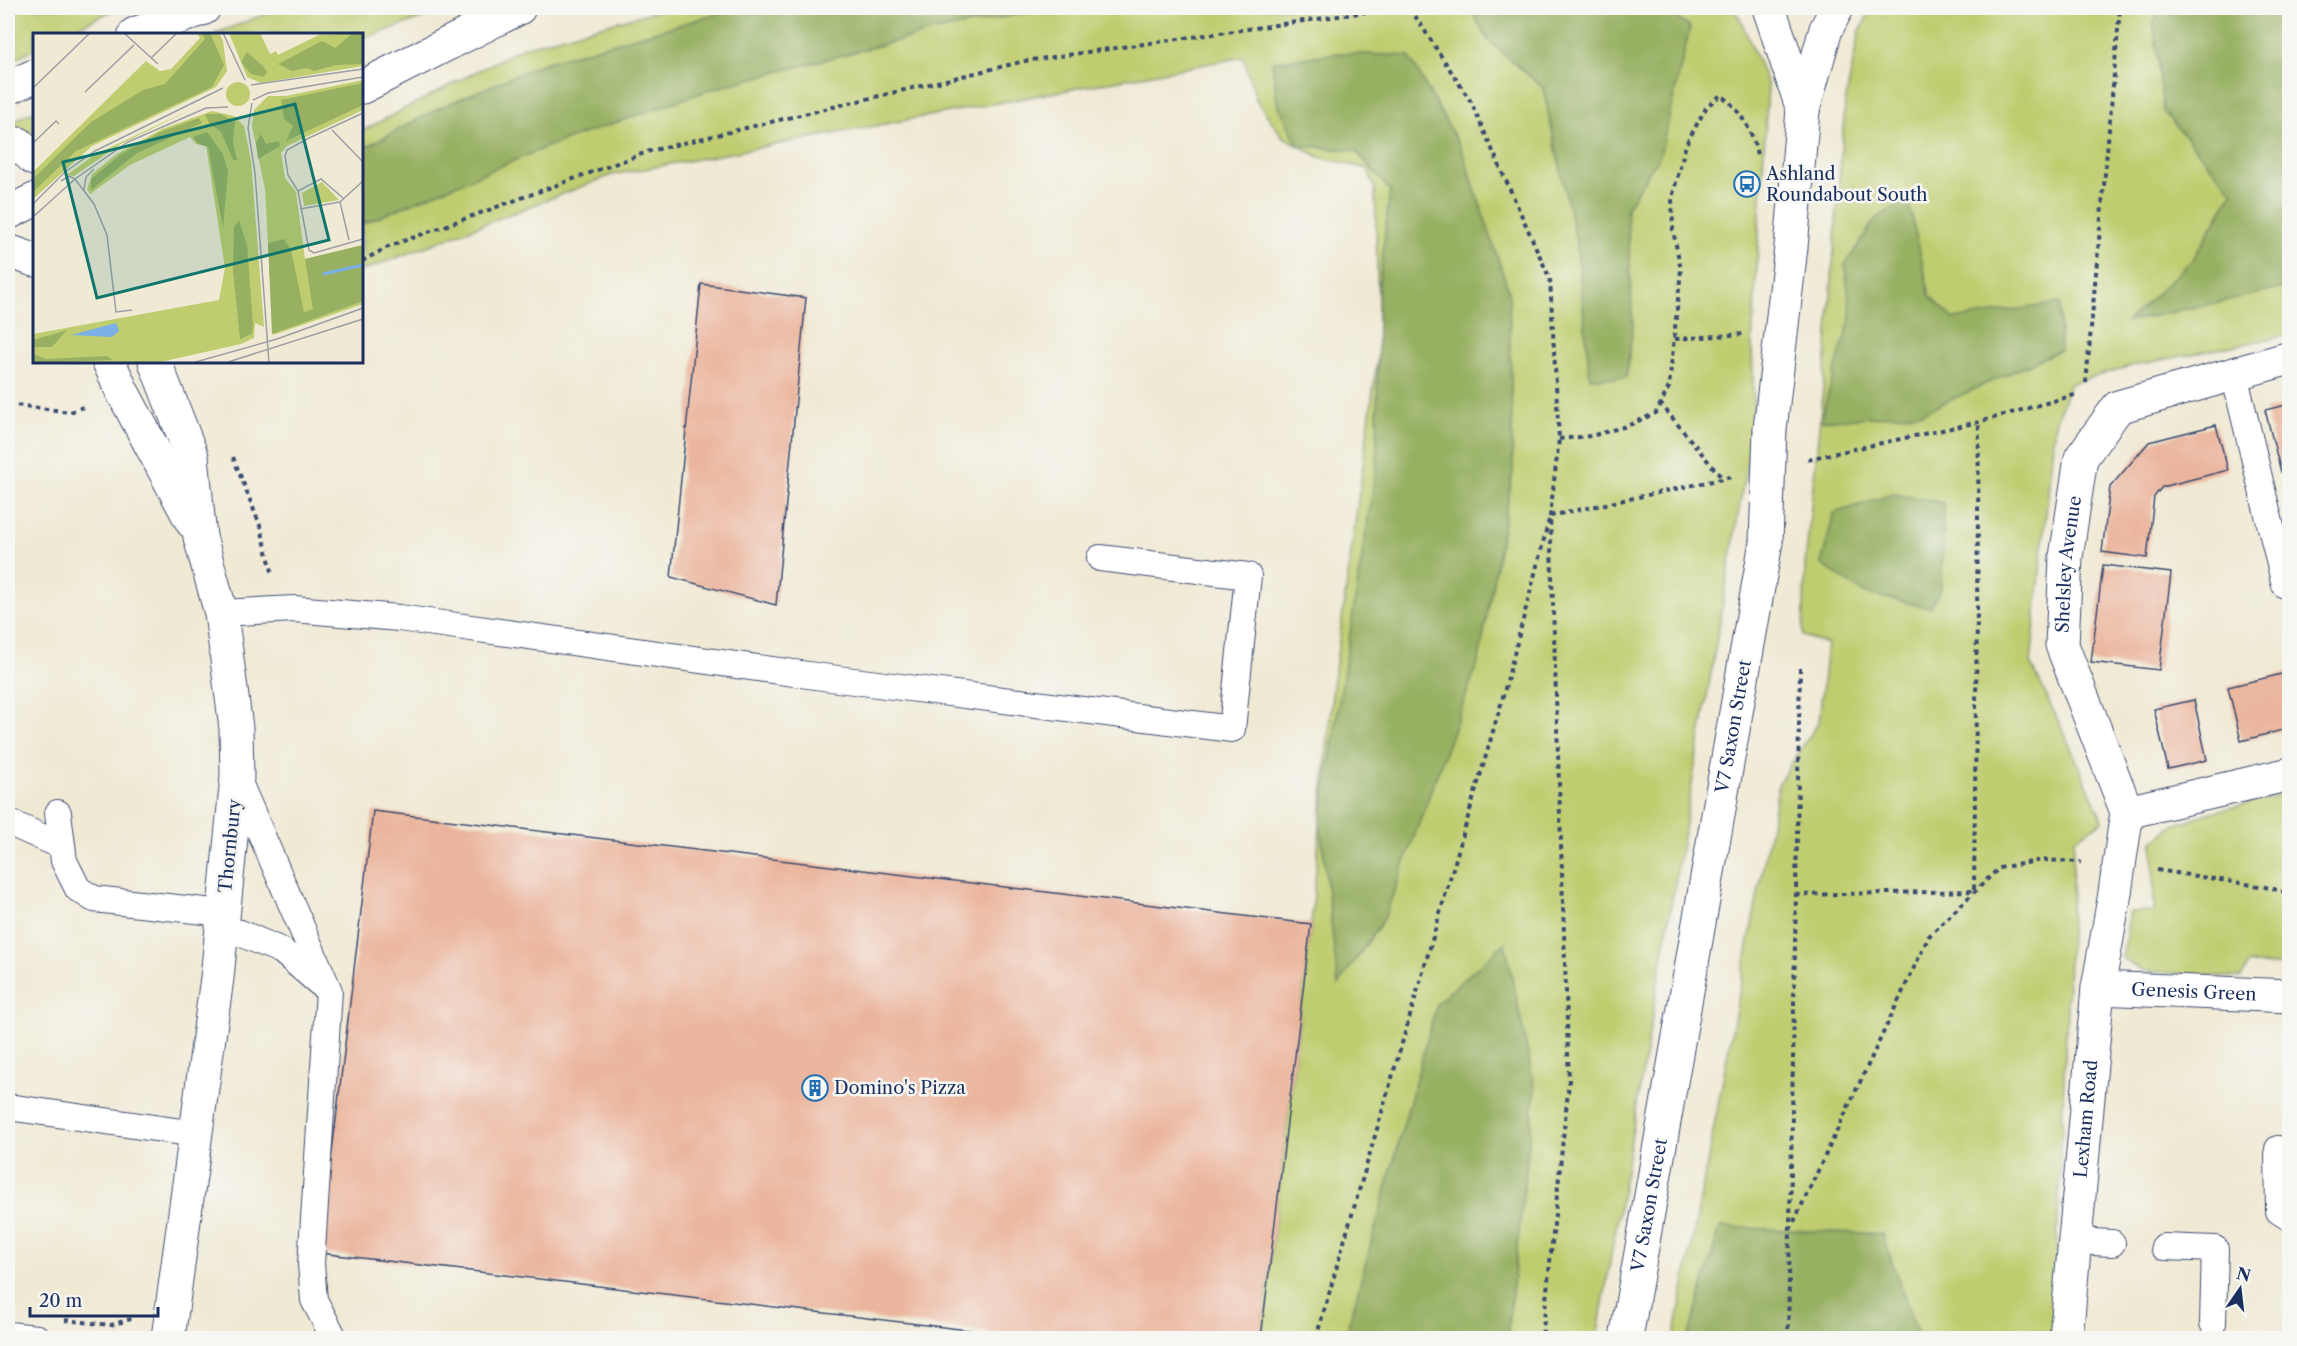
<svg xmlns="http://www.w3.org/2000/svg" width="2297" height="1346" font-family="'Libre Caslon Text',serif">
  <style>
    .green { fill: #bfcd70; stroke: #6d7e67; stroke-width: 1.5 }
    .forest { fill: #97b062; stroke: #597060; stroke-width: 1.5 }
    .building { fill: #ebb59d }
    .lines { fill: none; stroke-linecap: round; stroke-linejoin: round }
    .lane-casing { stroke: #3b4b70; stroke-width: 28 }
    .street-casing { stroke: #3b4b70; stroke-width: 35 }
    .secondary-casing { stroke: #3b4b70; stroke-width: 35 }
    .path { stroke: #3b4b70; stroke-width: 4; stroke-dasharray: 4.5 4.5; stroke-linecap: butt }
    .lane { stroke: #fff; stroke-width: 26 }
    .street { stroke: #fff; stroke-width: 33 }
    .secondary { stroke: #fff; stroke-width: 33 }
    .secondary-bridge-casing { stroke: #3b4b70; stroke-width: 35; stroke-linecap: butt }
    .secondary-bridge { stroke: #fff; stroke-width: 33 }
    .labels { text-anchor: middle; stroke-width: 5; stroke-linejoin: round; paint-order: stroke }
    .poi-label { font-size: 18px; fill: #1b2f5e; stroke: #f6f6f2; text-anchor: start }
    .street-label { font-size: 18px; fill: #1b2f5e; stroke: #f6f6f2 }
    .inset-river { fill: none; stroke: #7aafe7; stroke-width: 3 }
    .inset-road { fill: none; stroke: #9b9fa5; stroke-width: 1.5 }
    .view { fill: #0f766e; fill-opacity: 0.15; stroke: #0f766e; stroke-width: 3 }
    .inset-edge { fill: none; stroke: #1b2f5e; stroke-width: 3 }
  </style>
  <rect width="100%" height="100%" fill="#f6f6f2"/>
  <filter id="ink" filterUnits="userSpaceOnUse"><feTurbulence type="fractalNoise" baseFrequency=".0167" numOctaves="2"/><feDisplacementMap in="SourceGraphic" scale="12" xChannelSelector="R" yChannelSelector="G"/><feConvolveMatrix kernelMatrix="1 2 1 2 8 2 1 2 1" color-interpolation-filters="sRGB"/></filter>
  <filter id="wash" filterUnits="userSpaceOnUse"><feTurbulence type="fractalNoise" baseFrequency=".008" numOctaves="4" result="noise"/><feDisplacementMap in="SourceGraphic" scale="24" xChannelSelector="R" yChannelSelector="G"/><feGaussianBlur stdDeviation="1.35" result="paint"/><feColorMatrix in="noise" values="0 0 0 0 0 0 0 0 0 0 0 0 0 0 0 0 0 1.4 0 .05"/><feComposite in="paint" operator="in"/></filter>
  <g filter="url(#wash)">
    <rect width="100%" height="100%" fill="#f0e9d4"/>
    <g class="green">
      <path d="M8,8H118L63,34H34V49L8,62Z"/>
      <path d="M281,8H452L362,39V34H214Z"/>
      <path d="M667,8H1732L1740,18L1768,86L1752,344L1754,422L1597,1338H1261L1311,924L1333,685L1379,347L1375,189L1368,169L1319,157L1282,136L1257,101L1243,57L612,175L362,271V131L524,47Z"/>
      <path d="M1872,8H2289V335L2127,367L2070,384L2055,423L2031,663L2071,748L2103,821L2074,840L2053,1338H1674L1779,782L1819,722L1827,644L1803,636L1805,565L1826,359L1845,103L1859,32Z"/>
      <path d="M34,111V138L8,129V124Z"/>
      <path d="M2289,793V965L2249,964L2241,978L2144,971L2122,958L2130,912L2154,911L2153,842L2174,825L2205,814Z"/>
    </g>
    <g class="forest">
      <path d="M738,8H1051L935,31L712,89L554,144L362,224V149L439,108L544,63Z"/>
      <path d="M1470,8H1661L1690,27L1660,155L1627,207L1633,327L1626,378H1590L1577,246L1543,88L1488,40Z"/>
      <path d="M2157,8H2289V287L2127,322L2193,259L2233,192L2163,111L2154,23Z"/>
      <path d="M1338,53L1409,56L1462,150L1509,292L1513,472L1479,660L1384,919L1338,985L1320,822L1377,462L1378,293L1390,190L1356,151L1298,145L1277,102L1272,62Z"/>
      <path d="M1908,200L1930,296L1954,319L2060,303V350L1922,413L1820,421L1851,317L1845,265L1876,218Z"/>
      <path d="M1893,494L1944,503L1941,588L1930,608L1864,593L1821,564L1834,513Z"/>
      <path d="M1505,943L1535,1088L1507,1338H1345L1437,1003Z"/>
      <path d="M1720,1227L1882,1234L1919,1338H1688Z"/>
    </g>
    <g id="blocks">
      <g class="building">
        <path d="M701,284L806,298L776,605L671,577Z"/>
        <path d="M2290,404V470L2281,472L2265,410Z"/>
        <path d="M2216,425L2228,470L2162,487L2154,497L2147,558L2102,552L2110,487L2149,442Z"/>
        <path d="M2103,565L2171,573L2159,670L2091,662Z"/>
        <path d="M2290,672V728L2241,741L2228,687Z"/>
        <path d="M2194,700L2207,760L2168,769L2154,709Z"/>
        <path d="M373,811L1311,924L1261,1338H1036L320,1253Z"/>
      </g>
    </g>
  </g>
  <g filter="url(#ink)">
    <use href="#blocks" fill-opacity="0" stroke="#3b4b70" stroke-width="1.5"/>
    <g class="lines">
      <g class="lane-casing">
        <g id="lane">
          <path d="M2234,374L2285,585L2290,584"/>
          <path d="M221,613L294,609L399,618L830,678L1232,729L1248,576L1100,558"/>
          <path d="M237,778L329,991L311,1264L314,1300L334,1338"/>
          <path d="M58,813L64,861L78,889L94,899L223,913"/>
          <path d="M8,822L62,846"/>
          <path d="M222,929L240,933L282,951L324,987"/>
          <path d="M8,1107L196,1134"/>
          <path d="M2278,1149L2279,1211L2290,1218"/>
          <path d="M2074,1241L2112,1243"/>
          <path d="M2164,1247L2215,1249L2213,1323"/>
          <path d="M8,1335L37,1338"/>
        </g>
      </g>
      <g class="street-casing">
        <g id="street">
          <path d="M8,251L34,260"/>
          <path d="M109,362L122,391L192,522"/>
          <path d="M155,362L192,457L200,537L221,613L236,728L237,777L217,978L168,1338"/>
          <path d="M2127,812L2290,774"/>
          <path id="s1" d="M2098,988L2290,996"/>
          <path id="s2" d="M2066,1338L2098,988L2114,899L2127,812L2062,645L2066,557L2081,458L2118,407L2290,358"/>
        </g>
      </g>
      <g class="secondary-casing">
        <g id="secondary">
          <path d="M1769,8L1803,110"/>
          <path d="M135,34L204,8"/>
          <path d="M362,87L519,8"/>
          <path d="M8,88L34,76"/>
          <path d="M8,144H19L34,159"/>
          <path d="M8,213L34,200"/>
          <path d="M1770,429L1791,247L1803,110L1826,29L1837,8"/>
          <path id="s3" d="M1626,1338L1766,542"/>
        </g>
      </g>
      <g class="path">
        <path d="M1410,8L1471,102L1550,279L1559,439L1550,516L1569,1082L1542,1338"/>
        <path d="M362,261L390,246L650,151L1025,61L1394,8"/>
        <path d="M1675,339L1744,334"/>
        <path d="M2086,383L2120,8"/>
        <path d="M1660,403L1722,478"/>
        <path d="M8,404L70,412L86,406"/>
        <path d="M1559,439L1591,436L1627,426L1656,413L1669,387L1681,270L1673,230L1672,198L1686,144L1707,106L1721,95C1739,108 1755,134 1757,157"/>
        <path d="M233,457L261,528L273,575"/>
        <path d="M1808,459L1979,422L2078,394"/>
        <path d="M2157,870L2265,887L2290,893"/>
        <path d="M1796,895L1974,891L1979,422"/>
        <path d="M1790,1230L1929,936L1999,868L2042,860L2081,862"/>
        <path d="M65,1320L111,1325L131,1319"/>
        <path d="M1316,1338L1501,704L1550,516L1731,477"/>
        <path d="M1788,1338L1800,668"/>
      </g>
      <use href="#lane" class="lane"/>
      <use href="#street" class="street"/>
      <use href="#secondary" class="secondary"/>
      <g class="secondary-bridge-casing">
        <path id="secondary-bridge" d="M1766,542L1770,429"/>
      </g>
      <use href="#secondary-bridge" class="secondary-bridge"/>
    </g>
  </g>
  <defs>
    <g id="bus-ring" transform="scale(1.35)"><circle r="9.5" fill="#f6f6f2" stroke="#1f6fb2" stroke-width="1.5"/><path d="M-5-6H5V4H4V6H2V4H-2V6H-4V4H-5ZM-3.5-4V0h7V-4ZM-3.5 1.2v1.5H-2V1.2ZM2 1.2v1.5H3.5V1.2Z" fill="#1f6fb2"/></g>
    <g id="building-ring" transform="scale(1.35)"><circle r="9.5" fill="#f6f6f2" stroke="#1f6fb2" stroke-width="1.5"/><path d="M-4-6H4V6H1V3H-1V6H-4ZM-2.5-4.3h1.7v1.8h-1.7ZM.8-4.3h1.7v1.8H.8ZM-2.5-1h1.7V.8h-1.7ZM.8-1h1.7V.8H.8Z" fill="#1f6fb2"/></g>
  </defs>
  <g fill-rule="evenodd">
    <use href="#bus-ring" x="1747" y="184"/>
    <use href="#building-ring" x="815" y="1088"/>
  </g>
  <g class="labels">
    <g class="poi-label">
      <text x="1766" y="180">Ashland<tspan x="1766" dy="21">Roundabout South</tspan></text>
      <text x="834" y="1094">Domino's Pizza</text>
    </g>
    <g class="street-label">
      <text dy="6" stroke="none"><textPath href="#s2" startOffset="790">Shelsley Avenue</textPath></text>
      <text dy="6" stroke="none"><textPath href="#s3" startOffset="621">V7 Saxon Street</textPath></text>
      <text transform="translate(230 846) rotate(-84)" y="6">Thornbury</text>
      <text dy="6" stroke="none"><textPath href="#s1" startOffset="96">Genesis Green</textPath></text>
      <text dy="6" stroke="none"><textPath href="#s2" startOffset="220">Lexham Road</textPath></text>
      <text dy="6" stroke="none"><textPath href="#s3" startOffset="135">V7 Saxon Street</textPath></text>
    </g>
  </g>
  <g transform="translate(33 33)">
    <rect width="330" height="330" fill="#f0e9d4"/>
    <path d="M164,0H186L190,8L194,38L183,54L59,113L0,166V139L113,28L127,38L138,36L167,5ZM196,0H227L237,21L243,18L245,22L286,2L330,0V33L228,50L214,44ZM330,47V77L254,113L248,120L252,145L263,159L272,226L330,212V271L240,302L232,156L219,93L221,77L235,63H253ZM193 61a12 12 0 1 1 24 0a12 12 0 1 1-24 0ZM163,74L88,111L41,143L34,142L61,122ZM179,78L201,83L211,93L218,128L231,294L222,290L221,305L208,311L123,330H0V301L186,267L192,235L173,112L163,111L157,104L97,132L57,161L54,156L59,141L84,121L129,96ZM289,149L306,167L271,173L269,160Z" fill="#bfcd70"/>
    <path d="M169,0H177L191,32L179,54L43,118L0,159V146L58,89L110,57L132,51L172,6ZM320,0H330L329,31L303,32L281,38L274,35L259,38L245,31L289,8L302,15ZM214,19L230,33L234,39L231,44L218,41L208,29ZM330,50V72L253,108L260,93L251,86L248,67ZM172,81H188L202,89L200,109L204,127H200L188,99L176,90ZM166,85L169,90L104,120L58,157V146L87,122L127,99ZM174,99L190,121L195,139L190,195L175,114L165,111L160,104ZM228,101L233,111L246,108L247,113L225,126L223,110ZM206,187L214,212L220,291L219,301L207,306L200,238L201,194ZM251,206L258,217L271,279L280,276L272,226L330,212V268L239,301L235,210ZM34,297L19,314H0V307ZM0,321L13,326L74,323L80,327L0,330Z" fill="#97b062"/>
    <path d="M83,290L86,298L79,304L38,302Z" fill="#7aafe7"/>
    <path class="inset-river" d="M290,241L330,232"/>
    <path class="inset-road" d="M91,0L125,31M190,0L212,47M118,25L144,0M218,52L330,36M0,55L57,0M52,59L101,12M220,67L235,60L330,44M219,70L215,95L222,140L236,330M330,80L276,105L254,117L252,123L255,142L265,158L276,217L281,220L330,206M299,97L330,129M0,110L23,88L26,91M28,148L36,143L42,146L61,171L74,202L83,279L99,277M51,157L53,144L61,136M265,158L288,146L310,165M0,171L32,139L62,118L190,55M267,176L307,169M0,184L42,146L95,109L173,75L195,74M316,207L307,169L330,148M159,330L244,306L330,275M192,330L330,286"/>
    <path class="view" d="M262,71L296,207L64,265L30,129Z"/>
    <rect width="330" height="330" class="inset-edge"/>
  </g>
  <rect width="2297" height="1346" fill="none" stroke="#f6f6f2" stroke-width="30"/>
  <g transform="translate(2240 1289) rotate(14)" stroke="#f6f6f2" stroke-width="4.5" paint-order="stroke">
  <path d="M0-4.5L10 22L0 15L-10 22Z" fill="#1b2f5e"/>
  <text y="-9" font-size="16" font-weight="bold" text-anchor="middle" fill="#1b2f5e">N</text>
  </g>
  <path d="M30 1307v9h128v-9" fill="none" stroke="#1b2f5e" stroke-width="3"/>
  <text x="39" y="1307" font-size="18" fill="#1b2f5e" stroke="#f6f6f2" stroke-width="4.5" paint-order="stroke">20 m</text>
</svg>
